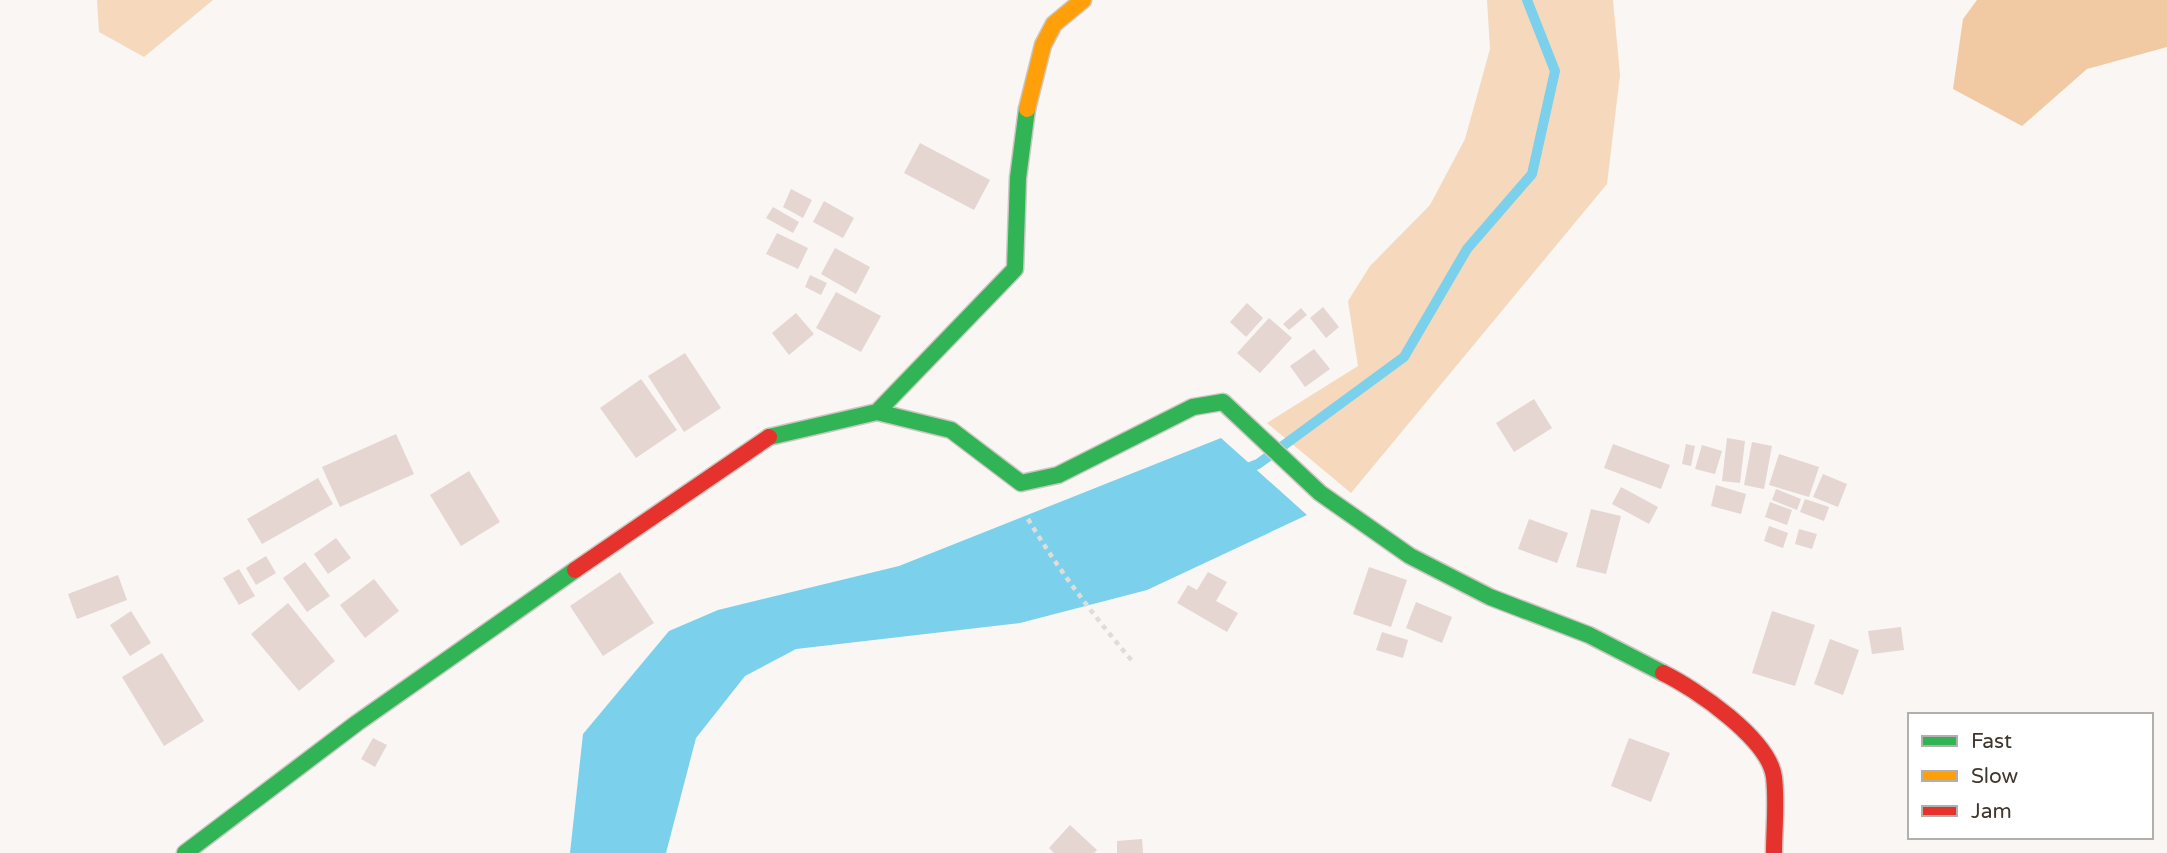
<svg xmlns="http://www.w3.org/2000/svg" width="2167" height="853" font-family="'Varela Round',sans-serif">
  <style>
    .green { fill: #f6d8bc }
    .forest { fill: #f1c9a2 }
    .water { fill: #7bd0eb }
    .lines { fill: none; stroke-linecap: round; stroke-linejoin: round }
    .stream { stroke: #7bd0eb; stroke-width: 10 }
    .building { fill: #e6d6d2 }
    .fast-casing { stroke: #ccc6c0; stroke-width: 19 }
    .slow-casing { stroke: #ccc6c0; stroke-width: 19 }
    .jam-casing { stroke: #ccc6c0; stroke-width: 19 }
    .path { stroke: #dfdddb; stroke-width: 4.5; stroke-dasharray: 5 5; stroke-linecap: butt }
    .fast { stroke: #30b455; stroke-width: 16 }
    .slow { stroke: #ff9f0a; stroke-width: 16 }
    .jam { stroke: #e5322d; stroke-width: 16 }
  </style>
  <rect width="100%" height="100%" fill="#f9f6f4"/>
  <g class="green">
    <path d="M97,0H213L144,57L99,32Z"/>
    <path d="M1487,0H1613L1620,75L1607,184L1351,493L1267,423L1358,366L1348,301L1370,266L1430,205L1465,139L1490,49Z"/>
  </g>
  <path class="forest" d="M1977,0H2167V47L2087,69L2022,126L1953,89L1963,19Z"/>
  <path class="water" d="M1221,438L1307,515L1147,590L1020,623L796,649L745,676L696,738L666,853H570L583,734L669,631L718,610L899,566Z"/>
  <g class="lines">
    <path class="stream" d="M1240,471L1258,464L1404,357L1467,249L1532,174L1555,71L1527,0"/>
  </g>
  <g class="building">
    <path d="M920,143L990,180L974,210L904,173Z"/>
    <path d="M791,189L812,200L803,218L783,207Z"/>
    <path d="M824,201L854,218L843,238L813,222Z"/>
    <path d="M773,207L799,222L793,233L766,218Z"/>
    <path d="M777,233L808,248L798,269L766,254Z"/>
    <path d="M835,248L870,267L856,294L821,274Z"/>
    <path d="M810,275L827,283L821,295L805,287Z"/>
    <path d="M836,292L881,316L861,352L816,328Z"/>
    <path d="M1247,303L1263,318L1246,337L1230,322Z"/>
    <path d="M1323,307L1339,327L1326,338L1310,318Z"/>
    <path d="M1301,308L1307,315L1289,330L1283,324Z"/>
    <path d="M796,313L814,334L789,355L772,333Z"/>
    <path d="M1269,318L1292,338L1260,373L1237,353Z"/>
    <path d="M1314,349L1330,369L1305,387L1290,366Z"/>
    <path d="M685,353L721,408L684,432L648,376Z"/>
    <path d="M641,379L677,430L636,458L600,408Z"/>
    <path d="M1534,399L1552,428L1514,452L1496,423Z"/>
    <path d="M396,434L414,474L340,507L322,467Z"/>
    <path d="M1727,438L1745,441L1740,483L1722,481Z"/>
    <path d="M1752,442L1772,446L1764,489L1744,485Z"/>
    <path d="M1613,444L1670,465L1661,489L1604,468Z"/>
    <path d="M1686,444L1695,446L1691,466L1682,464Z"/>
    <path d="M1702,445L1722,451L1715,474L1695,469Z"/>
    <path d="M1779,454L1819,467L1809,497L1769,485Z"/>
    <path d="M469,471L500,522L461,546L430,495Z"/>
    <path d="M1823,474L1847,484L1838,507L1813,497Z"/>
    <path d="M318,478L333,504L262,544L247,519Z"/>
    <path d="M1716,485L1746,494L1741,514L1711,506Z"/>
    <path d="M1621,487L1658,507L1649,524L1612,504Z"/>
    <path d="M1776,489L1801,499L1797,510L1772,500Z"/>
    <path d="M1805,499L1829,507L1824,521L1800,512Z"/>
    <path d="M1770,502L1792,510L1787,525L1765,517Z"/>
    <path d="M1591,509L1621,516L1606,574L1576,567Z"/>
    <path d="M1529,519L1568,533L1557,563L1518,549Z"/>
    <path d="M1769,526L1788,533L1783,548L1764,541Z"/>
    <path d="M1799,529L1817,534L1812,549L1795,544Z"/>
    <path d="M336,538L351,558L328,574L314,554Z"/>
    <path d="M266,556L276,573L256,585L246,568Z"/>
    <path d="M305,562L330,596L307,612L283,578Z"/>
    <path d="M1369,567L1407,580L1391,627L1353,614Z"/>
    <path d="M239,569L255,596L239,605L223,578Z"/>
    <path d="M620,572L654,623L603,656L570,606Z"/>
    <path d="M1208,572L1227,582L1216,601L1238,613L1227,632L1177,603L1188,585L1197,590Z"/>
    <path d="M118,575L127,600L77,619L68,594Z"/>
    <path d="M374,579L399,611L365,638L340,605Z"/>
    <path d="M1416,602L1452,617L1442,643L1406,628Z"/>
    <path d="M288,603L335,661L299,691L251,634Z"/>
    <path d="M131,611L151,643L130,656L110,625Z"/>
    <path d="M1772,611L1815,625L1795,686L1752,673Z"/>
    <path d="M1901,627L1904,650L1872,654L1868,631Z"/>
    <path d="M1382,632L1408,640L1403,658L1376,650Z"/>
    <path d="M1830,639L1859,650L1843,695L1814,684Z"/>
    <path d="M162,653L204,721L164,746L122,677Z"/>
    <path d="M373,738L387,745L375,767L361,759Z"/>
    <path d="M1629,738L1670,753L1651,802L1611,786Z"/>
    <path d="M1070,825L1097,850L1094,853H1054L1049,848Z"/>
    <path d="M1142,839L1143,853H1117V841Z"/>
  </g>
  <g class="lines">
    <g class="fast-casing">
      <g id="fast">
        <path d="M877,412L951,430L1021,483L1058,475L1193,407L1223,402L1320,493L1410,556L1490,597L1589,635L1663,673"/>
        <path d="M769,437L877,412L1015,269L1018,178L1027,109"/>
        <path d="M185,853L357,723L575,570"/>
      </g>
    </g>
    <g class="slow-casing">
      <path id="slow" d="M1027,109L1043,45L1054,24L1083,0"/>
    </g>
    <g class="jam-casing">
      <g id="jam">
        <path d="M575,570L769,437"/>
        <path d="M1663,673C1696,689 1769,739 1774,777C1777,802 1774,828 1774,853"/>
      </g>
    </g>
    <path class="path" d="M1028,519C1059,571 1094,616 1133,662"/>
    <use href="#fast" class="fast"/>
    <use href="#slow" class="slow"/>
    <use href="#jam" class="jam"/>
  </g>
  <rect x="1908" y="713" width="245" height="126" fill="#ffffff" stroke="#b3afab" stroke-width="2"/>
  <rect x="1922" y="736" width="35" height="10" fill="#30b455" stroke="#b3afab" stroke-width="2"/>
  <text x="1971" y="748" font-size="21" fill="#41362c">Fast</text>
  <rect x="1922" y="771" width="35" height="10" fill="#ff9f0a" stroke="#b3afab" stroke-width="2"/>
  <text x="1971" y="783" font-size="21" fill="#41362c">Slow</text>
  <rect x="1922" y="806" width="35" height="10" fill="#e5322d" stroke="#b3afab" stroke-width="2"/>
  <text x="1971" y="818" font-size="21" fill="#41362c">Jam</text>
</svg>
